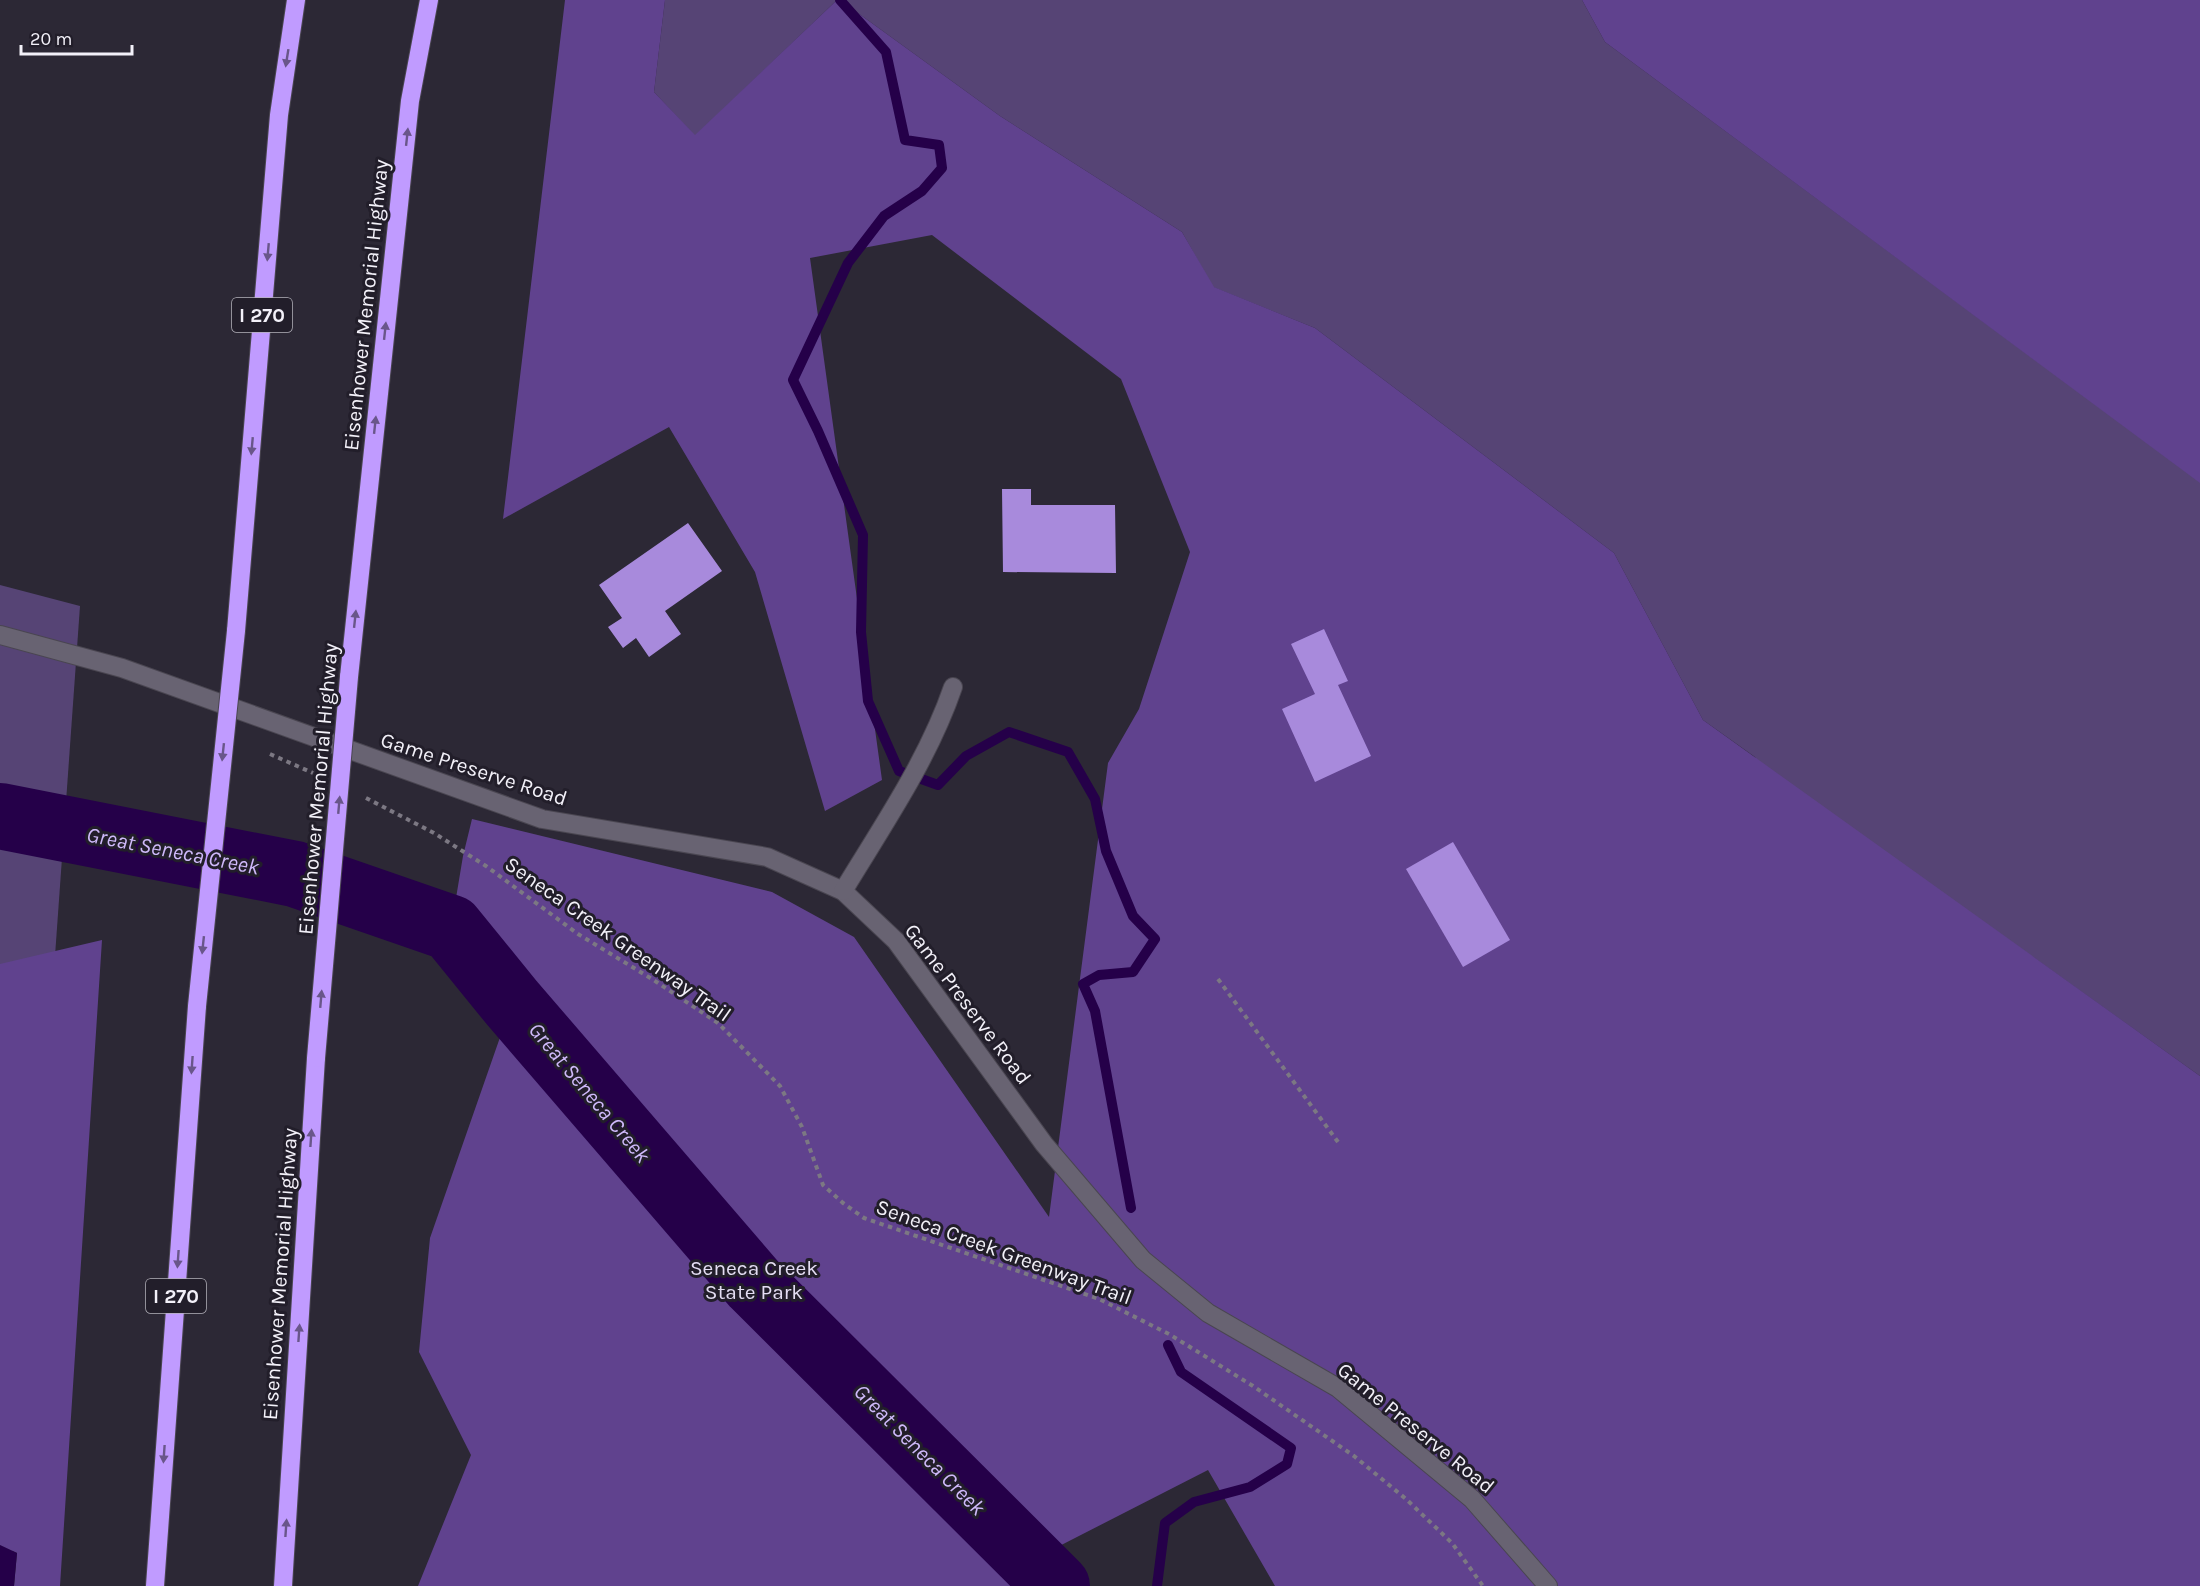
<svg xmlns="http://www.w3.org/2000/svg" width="2200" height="1586" font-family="Karla,sans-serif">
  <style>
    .green { fill: #564475 }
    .forest { fill: #60428e }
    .water { fill: #250049 }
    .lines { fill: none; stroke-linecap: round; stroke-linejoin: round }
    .stream { stroke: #250049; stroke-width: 10 }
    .river { stroke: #250049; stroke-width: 66 }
    .building { fill: #a88adc }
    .minor-casing { stroke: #4a4651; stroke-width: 20 }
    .highway-casing { stroke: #4a4651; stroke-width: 20 }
    .path { stroke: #7c7883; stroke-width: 4; stroke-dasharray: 4.5 4.5; stroke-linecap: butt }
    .minor { stroke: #686372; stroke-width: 18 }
    .highway { stroke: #c09bff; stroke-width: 18 }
    .highway-bridge-casing { stroke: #4a4651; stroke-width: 20; stroke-linecap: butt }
    .highway-bridge { stroke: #c09bff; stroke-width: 18 }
    .oneway { fill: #69568a }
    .labels { text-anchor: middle; stroke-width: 6; stroke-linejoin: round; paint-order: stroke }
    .shield { fill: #221e2a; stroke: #b4b2bb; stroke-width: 1.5 }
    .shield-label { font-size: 20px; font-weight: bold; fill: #f3f1f9 }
    .street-label { font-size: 21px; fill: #f3f1f9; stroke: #221e2a }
    .park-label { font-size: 21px; fill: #e4ddf3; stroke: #221e2a }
    .water-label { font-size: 22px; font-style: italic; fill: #cfb9fa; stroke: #221e2a }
  </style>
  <rect width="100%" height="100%" fill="#2c2835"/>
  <g class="green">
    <path d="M665,0H837L695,136L654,92Z"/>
    <path d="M840,0H1582L1605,42L2200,482V1076L1877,846L2200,1586L1755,757L1703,720L1614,553L1315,328L1213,287L1182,232L1000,116Z"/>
    <path d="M0,585L80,606L10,1586H0Z"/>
  </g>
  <g class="forest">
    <path d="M565,0H665L654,92L695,135L837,0H840L1000,116L1182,232L1214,287L1315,328L1614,553L1703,720L2200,1076V1586H1275L1208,1470L1032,1560L1057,1586H418L471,1455L419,1352L430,1238L512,1003L451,928L463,856L472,819L772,892L854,937L1049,1217L1108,763L1139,709L1190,552L1121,379L932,235L810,258L882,780L825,811L755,572L669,427L503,519Z"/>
    <path d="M1582,0H2200V483L1605,42Z"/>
    <path d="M102,940L60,1586H14L17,1553L0,1545V964Z"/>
  </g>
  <path class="water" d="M0,1545L17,1553L14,1586H0Z"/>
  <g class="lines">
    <g class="stream">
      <path d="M840,0L886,52L905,140L939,145L942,168L922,191L884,216L848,263L793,380L818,431L863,535L861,632L868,701L899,771L938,785L966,756L1009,732L1068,752L1095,799L1106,851L1133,916L1155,939L1133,972L1099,975L1083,984L1095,1011L1131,1208"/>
      <path d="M1157,1586L1165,1523L1194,1502L1250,1487L1287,1464L1291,1448L1181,1372L1168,1345"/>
    </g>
    <path class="river" d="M0,816L295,874L451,928L512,1003L754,1284L1057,1586"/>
  </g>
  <g class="building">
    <path d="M1002,489H1031V505H1115L1116,573L1003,572Z"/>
    <path d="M688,523L722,571L665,611L681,634L649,657L636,638L623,648L608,627L622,618L599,585Z"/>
    <path d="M1324,629L1348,681L1338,685L1371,756L1315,782L1282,709L1315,694L1291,644Z"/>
    <path d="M1453,842L1510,940L1463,967L1406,869Z"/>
  </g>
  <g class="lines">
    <g class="minor-casing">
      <g id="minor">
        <path d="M0,635L122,668L542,819L767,857L843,891L896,941L1044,1144L1143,1260L1208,1313L1338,1388L1472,1499L1548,1586"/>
        <path d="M843,891C883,825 928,760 953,687"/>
      </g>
    </g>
    <g class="highway-casing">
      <g id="highway">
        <path d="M236,631L279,115L296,0"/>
        <path d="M349,677L410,101L429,0"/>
        <path d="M155,1586L197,1006"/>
        <path d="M283,1586L316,1058"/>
      </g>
    </g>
    <g class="path">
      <path d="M270,754L313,773"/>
      <path d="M366,798L434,833L486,866L578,934L652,979L718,1023L780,1086L802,1127L823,1185L843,1203L864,1218L1099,1299L1169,1334L1253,1386L1354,1456L1406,1499L1452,1543L1483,1586"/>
      <path d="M1218,979L1338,1142"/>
    </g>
    <use href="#minor" class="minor"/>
    <use href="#highway" class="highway"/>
    <g class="highway-bridge-casing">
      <g id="highway-bridge">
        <path d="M197,1006L236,631"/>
        <path d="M316,1058L349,677"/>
      </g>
    </g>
    <use href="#highway-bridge" class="highway-bridge"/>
  </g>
  <defs><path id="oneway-solid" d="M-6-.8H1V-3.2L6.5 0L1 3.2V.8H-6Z" transform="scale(1.5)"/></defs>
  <g class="oneway">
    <use href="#oneway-solid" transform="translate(287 58) rotate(99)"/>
    <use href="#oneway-solid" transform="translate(407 137) rotate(-84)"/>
    <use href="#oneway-solid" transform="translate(268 252) rotate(95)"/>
    <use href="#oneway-solid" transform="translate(385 331) rotate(-84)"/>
    <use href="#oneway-solid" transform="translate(375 425) rotate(-84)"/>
    <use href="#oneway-solid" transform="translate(252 446) rotate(95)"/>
    <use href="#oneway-solid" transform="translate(355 619) rotate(-84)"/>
    <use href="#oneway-solid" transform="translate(223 752) rotate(96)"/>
    <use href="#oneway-solid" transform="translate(339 805) rotate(-85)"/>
    <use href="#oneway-solid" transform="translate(203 945) rotate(96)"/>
    <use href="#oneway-solid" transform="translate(321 999) rotate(-85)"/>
    <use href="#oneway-solid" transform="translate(192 1065) rotate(94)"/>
    <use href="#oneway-solid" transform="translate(311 1138) rotate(-86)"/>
    <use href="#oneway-solid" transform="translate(178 1259) rotate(94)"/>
    <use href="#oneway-solid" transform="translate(299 1333) rotate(-86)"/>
    <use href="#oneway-solid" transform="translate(164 1454) rotate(94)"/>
    <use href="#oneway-solid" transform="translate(286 1528) rotate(-86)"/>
  </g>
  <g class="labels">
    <g class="shield">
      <rect x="232" y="298" width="60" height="34" rx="4.5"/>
      <rect x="146" y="1279" width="60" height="34" rx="4.5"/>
    </g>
    <g class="shield-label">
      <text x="262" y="322">I 270</text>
      <text x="176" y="1303">I 270</text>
    </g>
    <g class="street-label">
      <text transform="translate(366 305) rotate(-84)" y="7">Eisenhower Memorial Highway</text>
      <text transform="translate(474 769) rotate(18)" y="7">Game Preserve Road</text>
      <text transform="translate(318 789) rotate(-85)" y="7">Eisenhower Memorial Highway</text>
      <text transform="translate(618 939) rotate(35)" y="7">Seneca Creek Greenway Trail</text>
      <text transform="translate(968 1004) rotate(53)" y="7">Game Preserve Road</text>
      <text transform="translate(1004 1252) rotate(20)" y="7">Seneca Creek Greenway Trail</text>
      <text transform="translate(280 1274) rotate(-86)" y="7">Eisenhower Memorial Highway</text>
      <text transform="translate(1416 1428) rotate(39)" y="7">Game Preserve Road</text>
    </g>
    <g class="park-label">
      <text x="754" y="1275">Seneca Creek<tspan x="754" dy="24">State Park</tspan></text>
    </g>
    <g class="water-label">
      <text transform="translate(173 850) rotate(11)" y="8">Great Seneca Creek</text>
      <text transform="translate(590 1092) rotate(50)" y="8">Great Seneca Creek</text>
      <text transform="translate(920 1449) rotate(45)" y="8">Great Seneca Creek</text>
    </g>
  </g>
  <path d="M21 45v9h111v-9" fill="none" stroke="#f3f1f9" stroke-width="3"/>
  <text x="30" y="45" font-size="18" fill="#f3f1f9" stroke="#221e2a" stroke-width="4.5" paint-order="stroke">20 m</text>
</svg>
